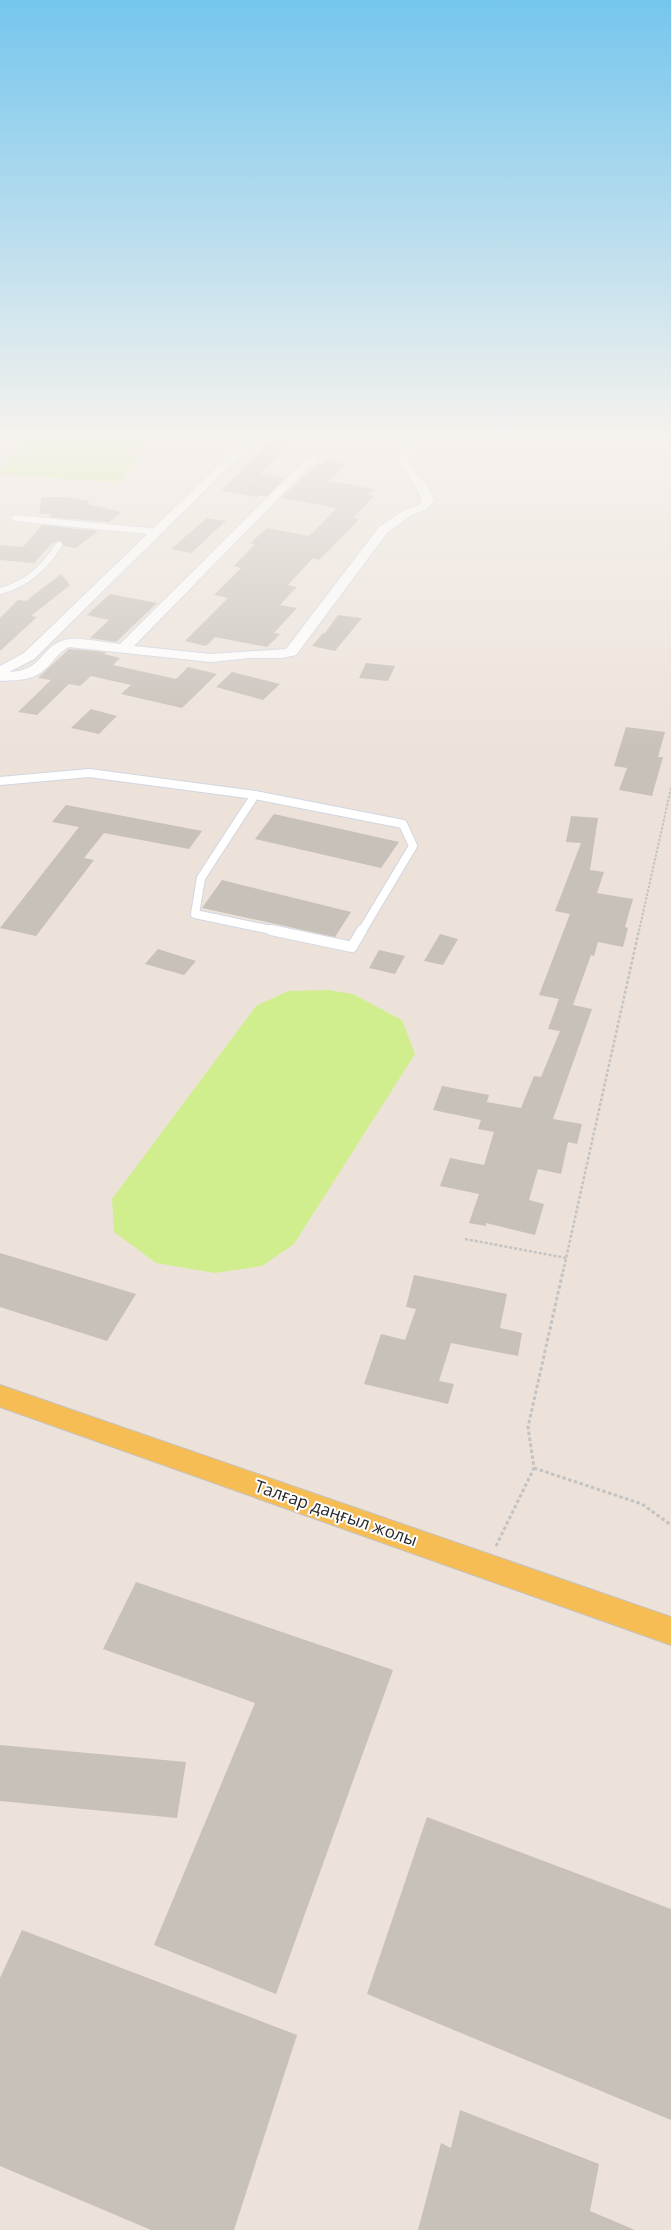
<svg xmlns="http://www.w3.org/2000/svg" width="671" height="2230" font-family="'Open Sans',sans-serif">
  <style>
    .pitch { fill: #d1ee8f }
    .building { fill: #c7c1b9 }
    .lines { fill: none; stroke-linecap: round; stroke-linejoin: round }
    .service-far2-casing { stroke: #d0d6e3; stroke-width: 8 }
    .service-far1-casing { stroke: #d0d6e3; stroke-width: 10 }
    .service-casing { stroke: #d0d6e3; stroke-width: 12 }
    .minor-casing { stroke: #d0d6e3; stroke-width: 2 }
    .primary-casing { stroke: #c3c3c3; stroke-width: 2 }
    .path-far2 { stroke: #c3c3c3; stroke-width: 2; stroke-dasharray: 2.5 1.5; stroke-linecap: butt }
    .path-far1 { stroke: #c3c3c3; stroke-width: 2.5; stroke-dasharray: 3 2; stroke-linecap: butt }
    .path { stroke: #c3c3c3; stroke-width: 3; stroke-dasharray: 3.5 2.5; stroke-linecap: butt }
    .service-far2 { stroke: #fff; stroke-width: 6 }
    .service-far1 { stroke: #fff; stroke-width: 8 }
    .service { stroke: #fff; stroke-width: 10 }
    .minor { fill: #fff; fill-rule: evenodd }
    .primary { fill: #f7bd55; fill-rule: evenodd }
    .labels { text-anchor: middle; stroke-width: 4; stroke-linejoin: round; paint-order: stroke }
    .near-street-label { font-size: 17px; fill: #292929; stroke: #fff }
  </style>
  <rect width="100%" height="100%" fill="#ece2da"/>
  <g class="pitch">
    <path d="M25,439H149L121,483L0,474V471Z"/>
    <path d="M328,990L353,994L402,1020L415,1054L294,1244L262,1266L215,1273L156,1263L114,1232L112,1199L256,1006L288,991Z"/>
  </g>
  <g class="building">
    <path d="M274,439H295L260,474L285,478L267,496L259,495L256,497L221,490Z"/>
    <path d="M326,460L347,464L328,481L374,489L368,495L374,496L353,518L359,519L346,533L319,560L313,558L288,585L297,587L280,605L297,608L274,633L280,634L267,647L215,637L206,646L185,641L228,598L214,595L241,568L234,566L255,544L250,543L267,528L309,536L337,508L281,498L318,464H322Z"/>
    <path d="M42,497H66L90,501L87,504L122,512L109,522L49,517L52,514H39Z"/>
    <path d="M207,518L226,521L191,553L171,549Z"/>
    <path d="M42,525L98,531L76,548L64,546L60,540L51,544L34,563L0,560V545L23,547Z"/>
    <path d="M61,574L70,585L31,616L37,617L0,651V618L18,600L26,601Z"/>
    <path d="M110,594L157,603L116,642L90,638L109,620L87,615Z"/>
    <path d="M338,615L362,618L335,651L312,646L323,633H325Z"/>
    <path d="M69,649L106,652L104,654L120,658L113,665L176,679L188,667L217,674L182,708L121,694L131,685L91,676L80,686L69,684L37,715L18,712L51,680L38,678Z"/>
    <path d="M366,663L395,666L388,681L359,678Z"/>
    <path d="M232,672L280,684L263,700L216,687Z"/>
    <path d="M91,709L117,716L99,734L71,728Z"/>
    <path d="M626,727L665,732L658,757H663L652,796L619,790L627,768L614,766Z"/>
    <path d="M66,805L202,831L189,849L104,833L84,858L94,860L36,936L0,928L79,827L52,822Z"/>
    <path d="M274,814L399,842L381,868L255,839Z"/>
    <path d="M571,816L598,818L590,870L604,872L597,893L633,899L625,927L628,928L623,947L598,942L594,956L591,955L573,1005L592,1009L553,1119L582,1124L577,1144L568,1142L561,1174L538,1169L529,1200L544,1204L535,1235L486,1223V1226L469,1223L479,1194L440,1186L450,1158L484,1165L494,1132L478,1129L481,1120L433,1110L442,1086L489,1095L487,1102L521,1108L534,1076L541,1077L560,1031L548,1029L559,999L539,995L570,914L555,911L581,843L566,842Z"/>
    <path d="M222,880L351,912L335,937L202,908Z"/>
    <path d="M440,934L458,939L443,965L424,961Z"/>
    <path d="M158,949L196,961L184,975L145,964Z"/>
    <path d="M379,950L405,956L395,974L369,968Z"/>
    <path d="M0,1253L136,1294L107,1341L0,1307Z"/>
    <path d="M414,1275L507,1294L500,1328L522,1333L518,1356L451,1343L439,1381L454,1384L448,1404L364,1384L381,1334L405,1340L416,1309L406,1307Z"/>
    <path d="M136,1582L393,1670L276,1994L154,1945L255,1703L103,1649Z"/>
    <path d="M0,1745L186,1762L177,1818L0,1801Z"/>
    <path d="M427,1817L671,1909V2120L367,1994Z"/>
    <path d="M22,1930L297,2035L234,2230H151L0,2166V1978Z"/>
    <path d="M460,2110L599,2164L590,2211L635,2230H418L441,2143L451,2148Z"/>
  </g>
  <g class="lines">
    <g class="service-far2-casing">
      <g id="service-far2">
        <path d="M15,518L158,532"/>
        <path d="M0,591C27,584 44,568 59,545"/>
      </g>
    </g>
    <g class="service-far1-casing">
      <g id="service-far1">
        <path d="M0,781L89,773L255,795"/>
        <path d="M255,795L403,824L413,846L362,931"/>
        <path d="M255,795L201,878L195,914L276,931"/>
      </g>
    </g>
    <g class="service-casing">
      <path id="service" d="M271,930L352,947L362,930"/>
    </g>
    <g class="minor-casing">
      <g id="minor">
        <path d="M0,439H9L4,446L0,447Z"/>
        <path d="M246,439H257L34,659L9,672C43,671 39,648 64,640C77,636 106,643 120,644L309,456L313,455L318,458L134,646L211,654L286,649L379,527L405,510L418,506L422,500L417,489L398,460L404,439H414L408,460L429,489L434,500L426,510L413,514L387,533L296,655L282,658H250L211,662L69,647C58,652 53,663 44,670C32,681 15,680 0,681V666L24,653Z"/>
      </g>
    </g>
    <g class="primary-casing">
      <path id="primary" d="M0,1385L671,1617V1645L0,1407Z"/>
    </g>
    <path class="path-far2" d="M639,931L671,788"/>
    <g class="path-far1">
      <path d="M465,1239L566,1258"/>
      <path d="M563,1272L639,930"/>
    </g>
    <g class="path">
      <path d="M534,1468L642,1504L671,1525"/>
      <path d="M496,1546L534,1468L528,1427L563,1271"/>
    </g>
    <use href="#service-far2" class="service-far2"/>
    <use href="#service-far1" class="service-far1"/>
    <use href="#service" class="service"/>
    <use href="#minor" class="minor"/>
    <use href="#primary" class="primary"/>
  </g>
  <linearGradient id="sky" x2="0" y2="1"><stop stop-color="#75c6ed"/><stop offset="0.58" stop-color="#f6f2ee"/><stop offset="1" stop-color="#f6f2ee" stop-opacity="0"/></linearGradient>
  <rect width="671" height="752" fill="url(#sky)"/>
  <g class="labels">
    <g class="near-street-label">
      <text transform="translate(336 1513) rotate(19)" y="6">Талғар даңғыл жолы</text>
    </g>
  </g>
</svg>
